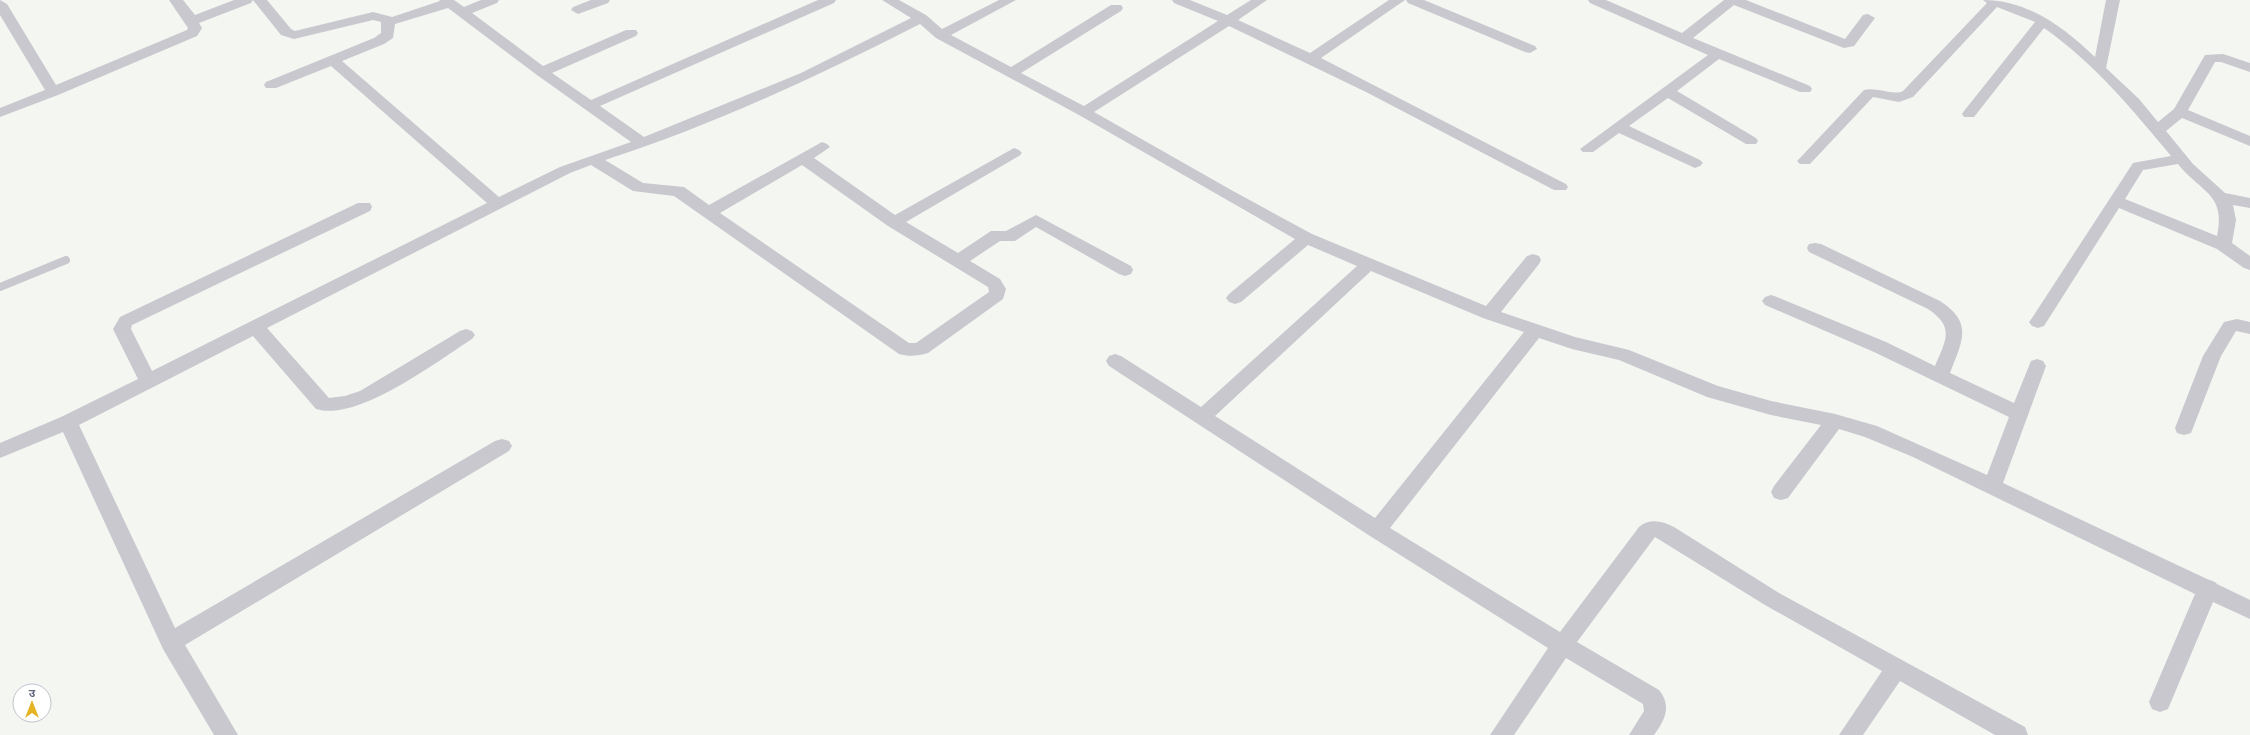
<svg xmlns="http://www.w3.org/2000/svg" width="2250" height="735" font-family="Mulish,'Noto Sans Devanagari',sans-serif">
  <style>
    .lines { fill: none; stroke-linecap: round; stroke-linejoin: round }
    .service { stroke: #c8c8ce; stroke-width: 8 }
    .minor { fill: #c8c8ce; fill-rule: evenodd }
  </style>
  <rect width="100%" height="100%" fill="#f4f6f2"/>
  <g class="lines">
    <path class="service" d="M0,287L66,260"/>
    <g class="minor">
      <path d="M0,0L7,4L56,85L187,30L188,28L169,0H183L195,15L234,0H253L251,3L199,23L202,28L197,36L58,95L0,117V108L45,90L0,15Z"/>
      <path d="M253,0H267L291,29L295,31L373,12L392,17L440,1L439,0H454L464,7L481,0H499L497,3L472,13L543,66L626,30H636L638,33L636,36L552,73L591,100L818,0H836L834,3L600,106L644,137L801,73L911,18L882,0H899L926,15L942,29L999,0H1016L951,35L1011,67L1111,5H1121L1123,8L1121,11L1021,73L1084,106L1218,21L1174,3L1172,0H1190L1227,15L1251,0H1267L1238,20L1310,53L1389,0H1405L1321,58L1566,184L1568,187L1566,190H1554L1366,92L1229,26L1094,112L1233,191L1312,234L1486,306L1527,256L1533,254L1539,256L1541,260L1539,264L1501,312L1575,337L1629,350L1718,386L1771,401L1835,414L1877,426L1987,475L2009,417L1874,352L1765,305L1762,301L1765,297L1771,295L1777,297L1886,342L1935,366C1946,340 1955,327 1928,309L1809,252L1807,248L1809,244L1815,243L1821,244L1940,301C1974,323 1962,341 1950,373L2014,403L2031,361L2037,359L2043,361L2046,366L2003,483L2207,579L2215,582L2217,584L2250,600V619L2213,602L2168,709L2160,712L2152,709L2149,702L2195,594L1913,457L1865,437L1839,429L1788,498L1781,500L1774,498L1771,492L1774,486L1821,425L1771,415L1707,397L1619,360L1572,349L1539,338L1390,528L1560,632L1639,527C1650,518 1662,521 1674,527L1779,593L2025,727L2028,735H1995L1900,681L1863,735H1839L1882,671L1765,605L1655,537L1577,642L1659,690C1672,706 1665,720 1654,735H1629L1644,711L1643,704L1566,658L1514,735H1490L1548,648L1370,536L1109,366L1106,361L1109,356L1115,354L1121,356L1201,407L1357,266L1308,245L1241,302L1235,304L1229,302L1226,298L1229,294L1295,239L1079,115L936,38L920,24C818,76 714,125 605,160L643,183L684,187L709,205L822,142L827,144L830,147L814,158L895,215L1014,148L1019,150L1022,153L1019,156L906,222L958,253L991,231H1006L1036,215L1131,266L1133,270L1131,274L1125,276L1119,274L1036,227L1015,241H1000L970,261L1000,279L1006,289L1003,299L928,353C917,356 910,357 899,354L674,196L633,191L591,165L570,173L267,328L329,398L345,396L360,391L460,331L466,329L472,331L475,335L472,339C436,362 358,422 316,409L253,336L79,425L175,628L495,441L502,439L509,441L512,446L509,451L185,645L238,735H214L163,649L63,432L0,458V443L61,417L138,379L113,329L120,317L358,203H370L372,207L370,211L132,325L131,329L152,371L487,203L331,66L276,88H266L264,85L266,82L374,38L381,33V22L373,20L294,39L281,35ZM448,8L537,75L631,142L560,167L499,197L342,61L384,44L393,38L395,24ZM802,165L888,226L988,287L989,292L916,343H909L720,213ZM1371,271L1483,318L1524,332L1375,518L1215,416Z"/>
      <path d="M591,0H610L608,3L578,14L571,10L573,7Z"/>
      <path d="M1406,0H1424L1535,46L1537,49L1530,53L1525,52L1408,3Z"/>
      <path d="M1588,0H1606L1682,33L1724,0H1746L1845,39L1863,15L1868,14L1875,18L1854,46L1844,48L1734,5L1693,38L1810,86L1812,89L1810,92H1800L1719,59L1677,91L1756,138L1758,141L1756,144H1746L1668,98L1629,126L1700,160L1703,163L1700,166L1695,168L1619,133L1593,152H1583L1580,149L1708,55L1590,3Z"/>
      <path d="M1983,0C2028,0 2063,27 2095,57L2106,0H2120L2106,68L2139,99L2158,122L2174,109L2205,55L2223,54L2250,63V72L2221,62H2215L2188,110L2250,136V146L2182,118L2166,131L2193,164L2225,193L2250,198V208L2233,205L2236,220L2232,243L2250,256V270L2244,268L2217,249L2119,208L2044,326L2038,328L2032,326L2029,322L2032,318L2133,163L2171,156C2133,110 2093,62 2044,28L1974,117H1964L1962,114L1964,111L2035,22L1997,7L1913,97L1899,102L1873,97L1810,164H1800L1797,161L1800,158L1864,90C1877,87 1894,96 1903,91L1987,3ZM2178,164C2201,193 2226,193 2217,236L2125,199L2143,170Z"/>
      <path d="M2237,319L2250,322V334L2236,331L2221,356L2191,433L2184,435L2177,433L2175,428L2203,356L2224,322Z"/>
    </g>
  </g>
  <g transform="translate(32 703)"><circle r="19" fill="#ffffff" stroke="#c1c1cd"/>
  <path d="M0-3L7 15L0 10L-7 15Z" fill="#e4b323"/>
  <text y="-6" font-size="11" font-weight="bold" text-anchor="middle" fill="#646583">उ</text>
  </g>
</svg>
